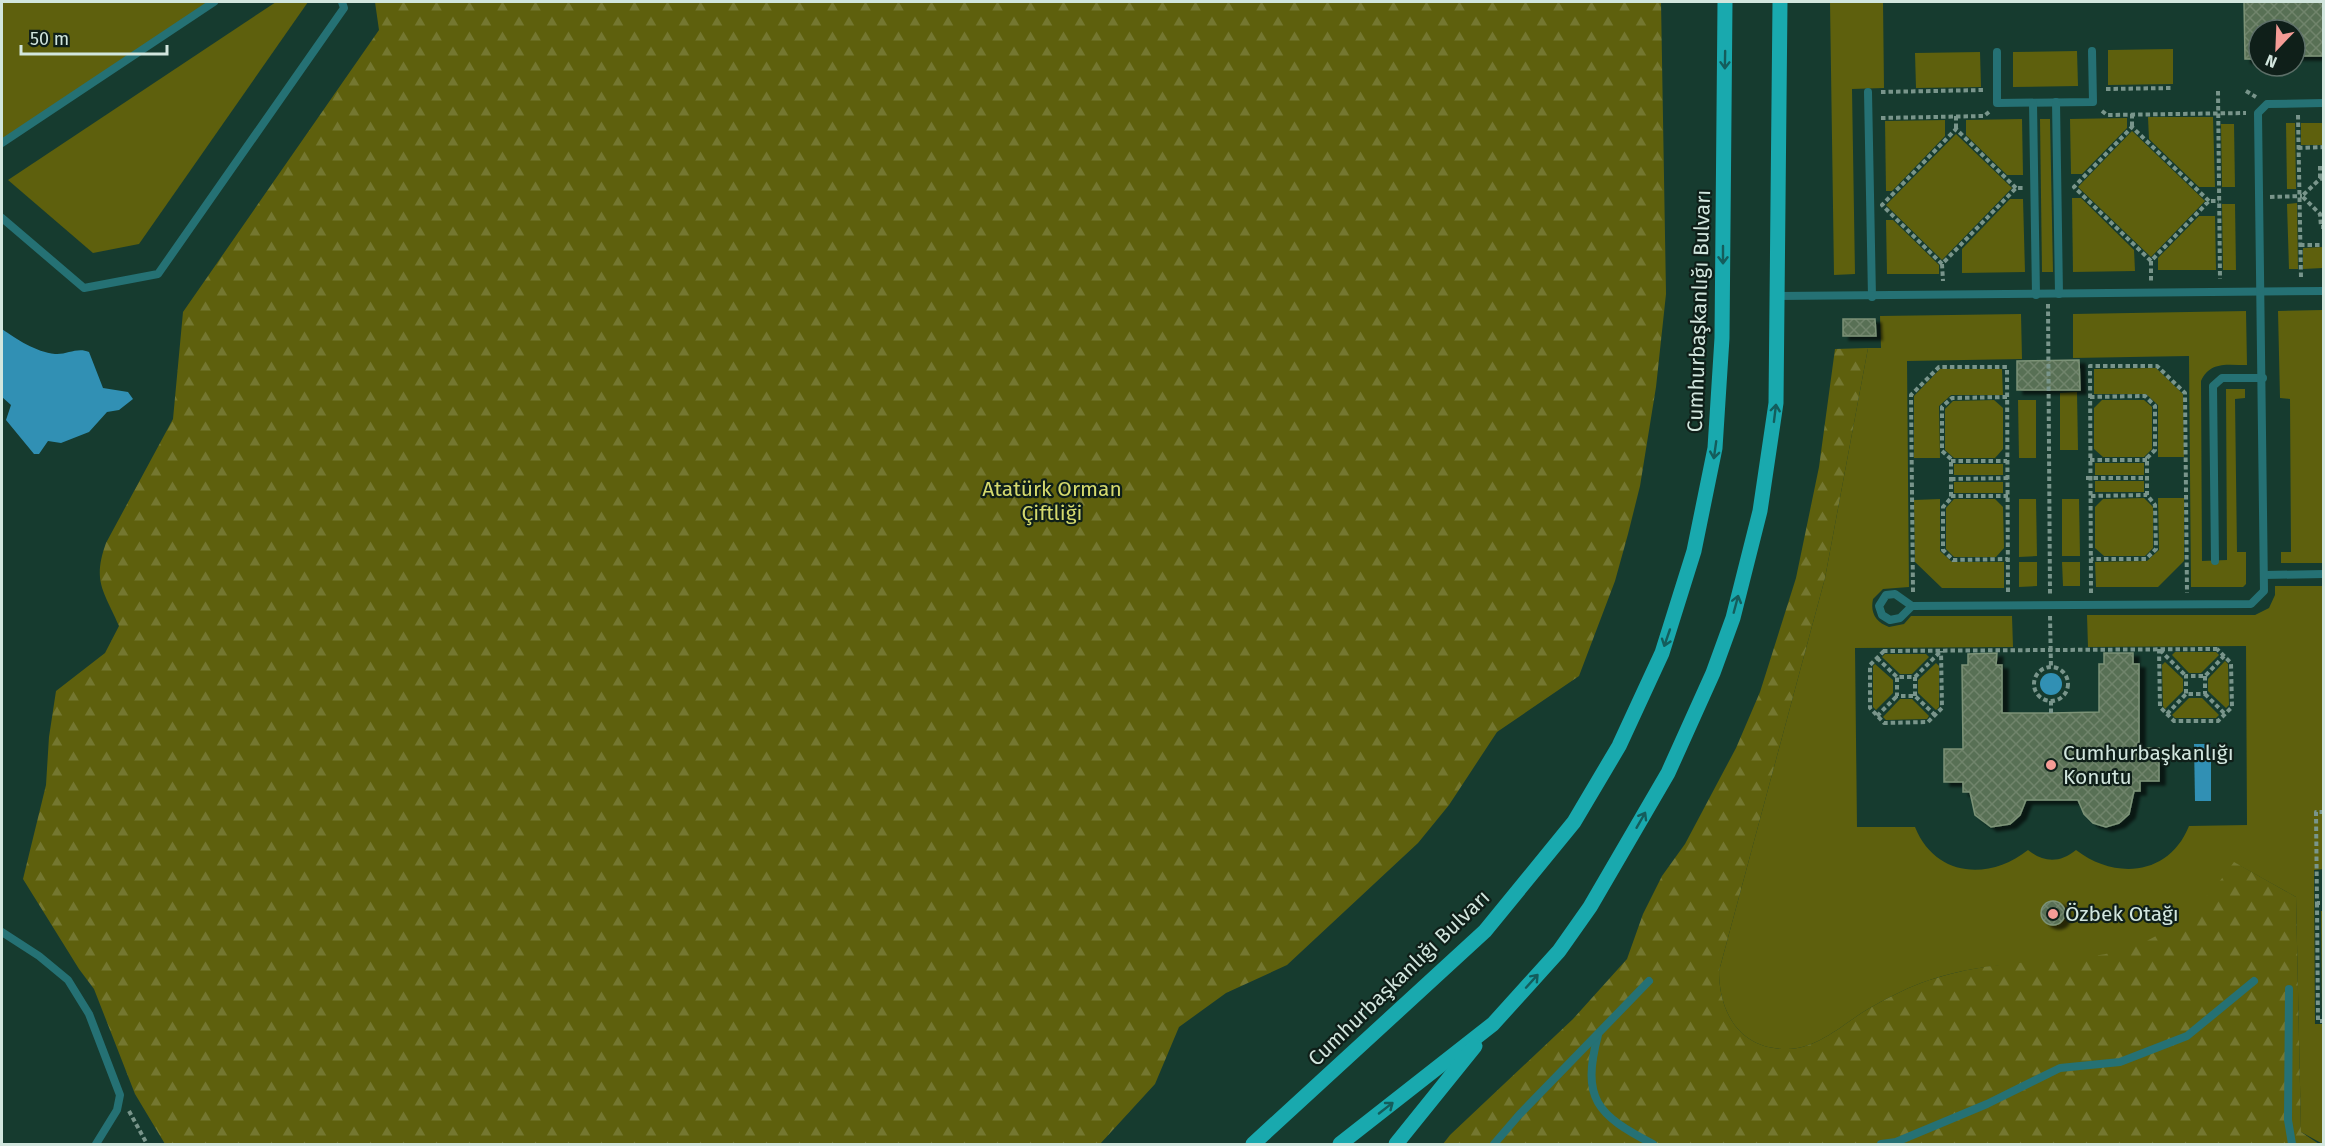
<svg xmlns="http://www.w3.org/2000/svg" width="2325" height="1146" font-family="'Fira Sans',sans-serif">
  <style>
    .green { fill: #5e600d }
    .forest { fill: url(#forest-firs) }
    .water { fill: #3190b4 }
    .building { fill: url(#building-cross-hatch); stroke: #7c9377; stroke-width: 1.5; filter: url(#shadow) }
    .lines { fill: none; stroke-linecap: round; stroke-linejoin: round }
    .path { stroke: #79958b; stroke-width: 4; stroke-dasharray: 4.5 3; stroke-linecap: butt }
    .service { stroke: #257174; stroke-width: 8 }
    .primary { stroke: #19a9ae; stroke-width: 15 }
    .oneway { stroke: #145d5c }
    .poi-dot { fill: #f59c96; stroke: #0f1f19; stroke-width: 2 }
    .labels { text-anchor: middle; stroke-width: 4.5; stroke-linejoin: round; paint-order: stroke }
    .street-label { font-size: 21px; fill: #d2e6de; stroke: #0f1f19 }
    .park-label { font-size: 21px; fill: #d5da6e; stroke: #0f1f19 }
    .poi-label { font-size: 21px; fill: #d2e6de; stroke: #0f1f19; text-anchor: start }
  </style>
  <defs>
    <pattern id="forest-firs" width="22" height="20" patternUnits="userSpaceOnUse" patternTransform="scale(1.5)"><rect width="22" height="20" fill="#5e600d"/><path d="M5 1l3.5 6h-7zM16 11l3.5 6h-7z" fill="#747730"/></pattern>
    <pattern id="building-cross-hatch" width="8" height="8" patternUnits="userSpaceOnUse" patternTransform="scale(1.5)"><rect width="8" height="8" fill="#596f54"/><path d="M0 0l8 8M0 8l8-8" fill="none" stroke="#70846c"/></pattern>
    <filter id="shadow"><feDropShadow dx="6" dy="4" stdDeviation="1.5" flood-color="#0009"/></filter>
  </defs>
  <rect width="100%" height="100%" fill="#163b2f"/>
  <g class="green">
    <path d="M2,2H214L2,143Z"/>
    <path d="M276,2H308L139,244L93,253L8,180Z"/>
    <path d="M1830,2H1883L1884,88L1852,89L1855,274L1834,275Z"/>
    <path d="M2173,49V84L2108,85V50Z"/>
    <path d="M2077,51L2078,86L2013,87V52Z"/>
    <path d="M1980,52L1981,87L1916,88L1915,53Z"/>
    <path d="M2148,117H2213L2215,187H2199L2149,139Z"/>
    <path d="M2127,118V128L2082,174H2071L2070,119Z"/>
    <path d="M2022,119L2023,175H2007L1966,135V120Z"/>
    <path d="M2040,119H2050L2053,272H2042Z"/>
    <path d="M1945,120V136L1892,191H1886L1885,121Z"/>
    <path d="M2286,123H2295L2296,189H2287Z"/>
    <rect x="2301" y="123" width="22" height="22"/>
    <path d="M2221,124H2234L2235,187H2222Z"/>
    <path d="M2132,131L2205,201L2151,257L2078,187Z"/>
    <path d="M1956,134L2012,188L1942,260L1886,205Z"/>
    <path d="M2072,198H2081L2134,250L2135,271L2073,272Z"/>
    <path d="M2010,199H2023L2025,272L1962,273V249Z"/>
    <path d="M2297,203L2298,269H2289L2287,204Z"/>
    <path d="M2222,204H2235L2236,270H2223Z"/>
    <path d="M2199,216H2215L2216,270H2158V258Z"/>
    <path d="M1886,220H1893L1939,265V274H1887Z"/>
    <path d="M2323,247V268L2303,269V248Z"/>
    <path d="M2323,310V563H2281V552H2291L2290,399L2280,398L2278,311Z"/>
    <path d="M2246,311L2247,365C2227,365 2210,361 2201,381L2202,561L2227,560L2226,389H2245V398L2235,399L2237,552H2246V584L2243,587H2191L2189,356L2073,358V314Z"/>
    <path d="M2021,314L2022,359L1907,361L1909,587L1883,589L1873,599C1870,613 1876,622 1889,627L1904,624L1911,616H2012L2013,647L1855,648L1857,827H1915C1935,877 1989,881 2028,850C2044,863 2060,863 2076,850C2115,880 2169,876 2189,826L2247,825L2246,646L2088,647L2087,615H2255L2269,608L2275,595V586H2323L2324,869L2314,870L2315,1024H2323V1144L2301,1132L2296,897L2235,863C2217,888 2198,910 2172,928C2123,963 2062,959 2006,965C1977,967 1948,973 1921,983C1903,990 1885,999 1868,1009C1843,1024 1819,1048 1788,1049C1740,1050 1719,1013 1719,971L1825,578L1868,348H1881L1880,316Z"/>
    <path d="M2156,368L2183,394L2184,457H2158V405L2146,394H2094V369Z"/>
    <path d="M1940,369H2002L2003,395H1951L1939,406L1940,458H1914V396Z"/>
    <path d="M2077,392L2078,450H2060V393Z"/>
    <path d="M1994,400L2003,408V449L1995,458H1954L1945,450V409L1953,401Z"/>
    <path d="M2018,400H2036V458H2019Z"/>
    <path d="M2102,400H2144L2152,407V449L2144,457H2103L2094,449V408Z"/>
    <rect x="2095" y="463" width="49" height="12"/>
    <rect x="1954" y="464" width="49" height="11"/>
    <rect x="2095" y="481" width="49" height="11"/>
    <rect x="1954" y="482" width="49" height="11"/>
    <path d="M2144,498L2153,507V548L2145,556H2104L2095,548V507L2103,499Z"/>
    <path d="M2158,498H2184V561L2158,587H2096L2095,562L2147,561L2159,550Z"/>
    <path d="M1940,499V551L1952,562H2004V588H1942L1915,562L1914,500Z"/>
    <path d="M1954,499H1995L2003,507L2004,548L1996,557H1954L1946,549V508Z"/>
    <path d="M2019,499H2036L2037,556L2019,557Z"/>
    <path d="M2062,499H2079L2080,556H2062Z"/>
    <path d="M2019,562H2037V586L2019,587Z"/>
    <path d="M2062,562H2080V586H2063Z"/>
    <path d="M2175,652H2216L2219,655L2201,673H2189L2172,655Z"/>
    <path d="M1885,654H1926L1929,657L1912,674H1900L1882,657Z"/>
    <path d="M2225,661L2228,664L2229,705L2226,708L2208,691V679Z"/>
    <path d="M2165,662L2183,679V691L2165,709L2163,706L2162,665Z"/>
    <path d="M1936,663L1939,666V707L1936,710L1918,693V680Z"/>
    <path d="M1875,664L1893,680V693L1876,710L1873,707V666Z"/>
    <path d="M2189,698H2202L2219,715L2216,718H2175L2172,715Z"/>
    <path d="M1900,699H1912L1929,716L1927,719L1886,720L1883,717Z"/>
    <path d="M2321,911H2324L2323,1017H2322Z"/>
  </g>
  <g class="forest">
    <path d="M375,2H1661L1666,294L1656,387L1640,486L1628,534L1615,581L1579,676L1497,732L1449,805L1418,843L1287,965L1226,993L1179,1027L1155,1084L1100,1144H165L135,1094L94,989L79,969L23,879L46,785L49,737L56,691L105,653L119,626C104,591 92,582 106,543L173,419L183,312L379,30Z"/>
    <path d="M1868,348L1825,578L1719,971C1719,1013 1740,1050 1788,1049C1819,1048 1843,1024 1868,1009C1885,999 1903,990 1921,983C2051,936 2137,1000 2234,862L2296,897L2301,1132L2319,1144H1443L1450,1135L1573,1019L1627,959L1643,914L1662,876L1685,844L1736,748L1760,692L1796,578L1819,467L1835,349Z"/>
  </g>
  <g class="water">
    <path d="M2,329C16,339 36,352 55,354C67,355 77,347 89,352L103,388L128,392L133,399L119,410L107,412L89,432L61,443L48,441L39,454H34L6,420L11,405L2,397Z"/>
    <circle cx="2051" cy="684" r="11"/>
    <path d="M2194,744H2211V801H2195Z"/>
  </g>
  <g class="building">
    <path d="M2244,2H2324V56H2295V30H2259V59H2245Z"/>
    <path d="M1843,319H1875L1876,336H1843Z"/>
    <path d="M2079,360L2080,390H2017V361Z"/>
    <path d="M1997,653L1996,665H2002V713H2051L2099,712V664H2104V653H2133V664H2139V748H2159V781H2140V791H2134L2129,814L2119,823L2106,827L2093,823L2084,814L2078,800H2026L2020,815L2010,824L1991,827L1975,815L1970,792H1963V782H1944V749H1963L1962,665H1968V654Z"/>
    <circle cx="2053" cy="913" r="12"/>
  </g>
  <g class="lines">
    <g class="path">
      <path d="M2106,89L2173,88"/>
      <path d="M2218,91L2220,279"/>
      <path d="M2246,91L2256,97"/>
      <path d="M1881,92L1984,90"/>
      <path d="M2102,111L2107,115L2246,113"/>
      <path d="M2132,114V127"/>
      <path d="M2298,115L2301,278"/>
      <path d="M1956,116V129"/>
      <path d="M1881,118L1984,116L1989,112"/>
      <path d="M2298,148L2324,147"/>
      <path d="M2320,178V165H2324"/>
      <path d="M2324,178L2320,179L2302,196L2320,214L2321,227H2324"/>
      <path d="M2016,188L1956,129L1882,205L1942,264L2016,188H2023"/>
      <path d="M2270,197L2302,196"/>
      <path d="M2209,201L2132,127L2074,187L2151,261L2209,201H2219"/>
      <path d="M2300,245H2324"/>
      <path d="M2151,261V282"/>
      <path d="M1942,264L1943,281"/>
      <path d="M2048,304L2050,594"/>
      <path d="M2007,397L1952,398L1942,407V451L1951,459V498L1943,507V550L1953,560L2008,559"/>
      <path d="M2090,397L2145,396L2155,406V450L2147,458V495L2155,505L2156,549L2146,559H2091"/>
      <path d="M2090,460H2147"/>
      <path d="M1951,461H2007"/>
      <path d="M2086,478H2147"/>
      <path d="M1951,479L2011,478"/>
      <path d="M1951,496H2008"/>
      <path d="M2091,496L2147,495"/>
      <path d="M1913,592L1911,395L1939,367H2007L2008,593"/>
      <path d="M2091,593L2090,366H2157L2185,393L2187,593"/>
      <path d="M2050,616L2051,668"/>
      <path d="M2159,649L2160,707L2174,721H2218L2232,707L2231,663L2217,649"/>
      <path d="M2160,650L2186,676"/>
      <path d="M1883,651L2218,649"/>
      <path d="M1884,651L1870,665V708L1884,723L1928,722L1942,708L1941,651"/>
      <path d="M1877,658L1897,677"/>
      <circle cx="2051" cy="684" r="17"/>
      <path d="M2205,676V694H2186V676H2205L2224,656"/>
      <path d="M1915,677L1941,651"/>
      <path d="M2205,694L2225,714"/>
      <path d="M1915,696V677H1897V696H1915L1935,715"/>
      <path d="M2051,713V701"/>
      <path d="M2167,714L2186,694"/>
      <path d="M1877,716L1897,696"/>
      <path d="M2324,812H2316L2317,903H2324"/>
      <path d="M2317,903L2318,1021H2324"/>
      <path d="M129,1111L147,1144"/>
    </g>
    <g class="service">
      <path d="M1997,52V103L2093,102L2092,51"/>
      <path d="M1868,92L1872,297"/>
      <path d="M2056,102L2059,294"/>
      <path d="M2033,103L2036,295"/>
      <path d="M2,143L214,2"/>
      <path d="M2,218L84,288L158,274L344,8L342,2"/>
      <path d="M1777,296L2324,291"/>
      <path d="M2215,561L2213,386L2222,378H2263"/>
      <path d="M2264,575L2324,574"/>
      <path d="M1895,594L1912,606L1900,618L1890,620L1882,615L1879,606L1886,595Z"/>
      <path d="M1912,606L2251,604L2264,591L2258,113L2267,104L2324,103"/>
      <path d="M2,932L39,956L68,980L89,1014L120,1095L117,1110L96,1144"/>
      <path d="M2289,989L2288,1120L2292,1144"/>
      <path d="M1598,1035C1581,1099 1597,1115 1653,1144"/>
      <path d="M1494,1144L1519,1115L1649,981"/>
      <path d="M1881,1144L1896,1142L1987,1104L2060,1068L2120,1062L2187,1036L2254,981"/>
    </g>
    <g class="primary">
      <path d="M1253,1144L1485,931L1574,822L1619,746L1662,653L1694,551L1715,448L1722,338L1725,2"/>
      <path d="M1340,1144L1493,1024L1559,951L1590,907L1668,773L1713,673L1733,618L1760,511L1776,403L1780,2"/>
      <path d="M1396,1144L1475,1046"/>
    </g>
  </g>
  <defs><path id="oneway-shaft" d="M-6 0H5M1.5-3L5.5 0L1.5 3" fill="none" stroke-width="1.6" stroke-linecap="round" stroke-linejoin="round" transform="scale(1.5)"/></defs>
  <g class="oneway">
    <use href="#oneway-shaft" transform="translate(1725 60) rotate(91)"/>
    <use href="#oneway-shaft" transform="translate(1723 255) rotate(90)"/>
    <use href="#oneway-shaft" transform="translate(1775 413) rotate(-83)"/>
    <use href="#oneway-shaft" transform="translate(1715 450) rotate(98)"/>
    <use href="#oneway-shaft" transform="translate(1736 604) rotate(-75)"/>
    <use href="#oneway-shaft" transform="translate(1667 638) rotate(109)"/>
    <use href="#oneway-shaft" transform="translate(1641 820) rotate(-60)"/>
    <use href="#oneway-shaft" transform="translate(1532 981) rotate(-48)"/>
    <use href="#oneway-shaft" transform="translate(1386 1108) rotate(-38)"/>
  </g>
  <g class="poi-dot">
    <circle cx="2051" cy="765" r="6"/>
    <circle cx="2053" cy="914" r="6"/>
  </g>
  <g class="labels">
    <g class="street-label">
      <text transform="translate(1699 311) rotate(-88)" y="7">Cumhurbaşkanlığı Bulvarı</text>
      <text transform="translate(1399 978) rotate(-44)" y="7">Cumhurbaşkanlığı Bulvarı</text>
    </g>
    <g class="park-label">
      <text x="1052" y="496">Atatürk Orman<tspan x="1052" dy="24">Çiftliği</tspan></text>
    </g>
    <g class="poi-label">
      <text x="2063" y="760">Cumhurbaşkanlığı<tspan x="2063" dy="24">Konutu</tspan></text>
      <text x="2065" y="921">Özbek Otağı</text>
    </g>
  </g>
  <rect width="2325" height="1146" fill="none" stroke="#d2e6de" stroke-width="6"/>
  <g transform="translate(2277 48) rotate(203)"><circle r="28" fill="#0f1f19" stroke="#5d6f68" stroke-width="1.5"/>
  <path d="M0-4.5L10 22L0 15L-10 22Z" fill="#f59c96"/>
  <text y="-9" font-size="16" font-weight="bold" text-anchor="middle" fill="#d2e6de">N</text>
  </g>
  <path d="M21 45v9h146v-9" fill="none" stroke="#d2e6de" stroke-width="3"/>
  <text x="30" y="45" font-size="18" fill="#d2e6de" stroke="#0f1f19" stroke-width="4.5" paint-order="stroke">50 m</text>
</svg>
